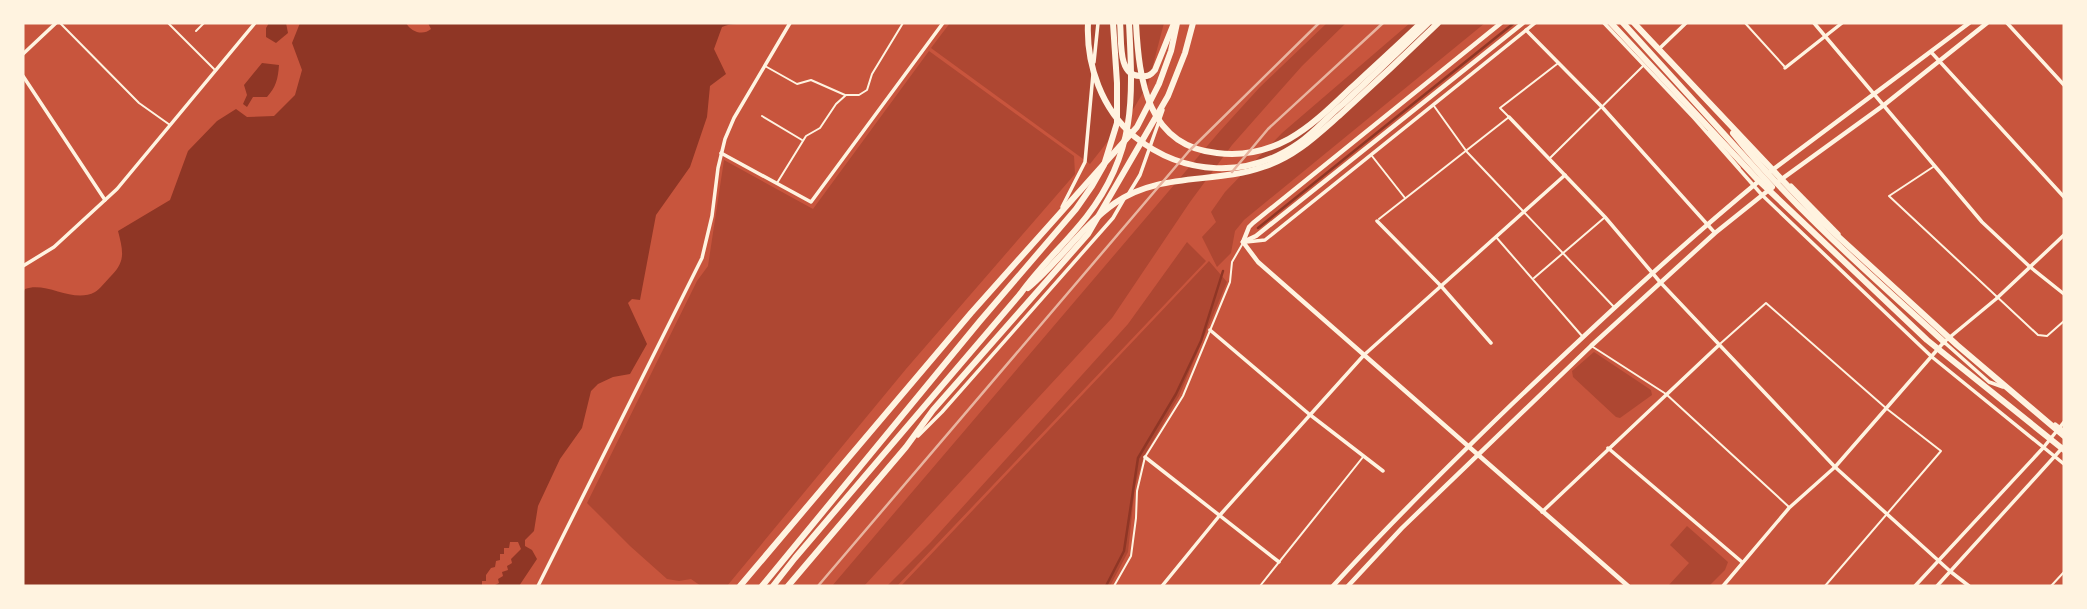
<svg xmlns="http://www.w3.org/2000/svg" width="2087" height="609" font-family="Helvetica,sans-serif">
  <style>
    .green { fill: #ae4732 }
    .water { fill: #8f3625 }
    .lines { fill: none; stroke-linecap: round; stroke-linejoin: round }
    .stream { stroke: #8f3625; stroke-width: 2.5 }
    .service { stroke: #fff3e0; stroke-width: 2 }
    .minor { stroke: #fff3e0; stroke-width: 3.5 }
    .tertiary { stroke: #fff3e0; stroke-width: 4.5 }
    .primary { stroke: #fff3e0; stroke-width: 6 }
    .trunk { stroke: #fff3e0; stroke-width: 6 }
    .rail { stroke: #e9b49f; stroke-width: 2.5 }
  </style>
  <rect width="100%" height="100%" fill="#c8553d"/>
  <g class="green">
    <path d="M950,23H1164L1148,84L1134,108L1090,164L931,48Z"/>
    <path d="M1327,23H1346L1302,66L1232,145L1190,202L1112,318L864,586H832L1220,131L1260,87Z"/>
    <path d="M1410,23H1485L1244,220L1235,231L1231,253L1217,267L1202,237L1216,222L1211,212L1225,192L1282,133Z"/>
    <path d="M929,51L1074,156L1075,174L906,369L727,586H701L691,579L679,581L667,579L630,546L587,503L697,281L708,266L724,160L813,209Z"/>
    <path d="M1187,242L1206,261L897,586H887L931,542L1128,324Z"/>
    <path d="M1209,261L1227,282L1179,396L1144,456L1135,486L1128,552L1110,586H901Z"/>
    <path d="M1594,352L1651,390L1652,395L1620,418L1616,417L1573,377L1572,371Z"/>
    <path d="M1687,526L1728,562L1725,570L1709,586H1668L1689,563L1670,545Z"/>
  </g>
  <g class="water">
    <path d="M269,23H286L288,33L276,43L266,37V28Z"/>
    <path d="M300,23H406C411,32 423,36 431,29L428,23H751C741,24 731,23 722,27L714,49L726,74L710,86L707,117L690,167L656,215L640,300L632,299L628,303L647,344L630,374L613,377L598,384L591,391L582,428L560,459L538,506L534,531L525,540V546L532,550L537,559L519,586H493L499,583L498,579L503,576L502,572L508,570L507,566L512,563L511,559L521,549L518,542H510L509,548H504V554H500V560L496,561L495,567L491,568L486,575V581H482V586H23V293L25,289C47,281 73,304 95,292C100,289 106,281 111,276C126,261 123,251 118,231L170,200L188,151L217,121L236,109L247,117L274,116L295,95L302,70L292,43Z"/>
    <path d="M262,63L279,65C278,79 276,87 267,97H253L247,107L243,104L247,95L244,85Z"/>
  </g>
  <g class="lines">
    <g class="stream">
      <path d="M1258,228L1514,23"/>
      <path d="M1106,586L1124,551L1138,458L1176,394L1201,341L1223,271"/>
    </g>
    <g class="service">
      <path d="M60,23L139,103L170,125"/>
      <path d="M168,23L214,69"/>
      <path d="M1745,23L1784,66"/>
      <path d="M196,31L204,23"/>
      <path d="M765,66L797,84L811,80L845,95"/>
      <path d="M1434,106L1467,152L1614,307"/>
      <path d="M762,116L802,140"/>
      <path d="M1372,156L1405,198"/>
      <path d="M1550,158L1643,66"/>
      <path d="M1933,167L1889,196L2038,335L2047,336L2064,321"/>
      <path d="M777,183L806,136L820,128L836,104L846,95H859L867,90L872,74L903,23"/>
      <path d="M1379,219L1509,117L1500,108L1557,64"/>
      <path d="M1496,237L1582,336"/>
      <path d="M1534,278L1604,218"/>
      <path d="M1721,343L1766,303L1887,409L1941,451L1825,586"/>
      <path d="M1593,347L1666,394L1789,507"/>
      <path d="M1114,586L1131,556L1136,518L1137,491L1145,457L1183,396L1230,282L1232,262L1243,243"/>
      <path d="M1260,586L1363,457"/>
      <path d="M2051,586L2064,572"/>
    </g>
    <g class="minor">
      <path d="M1604,23L1694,118L1762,195L1932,357L2064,464"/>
      <path d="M1814,23L1982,222L2029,266L2064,294"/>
      <path d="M2007,23L2064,85"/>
      <path d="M1526,30L1603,108L1715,233"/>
      <path d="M1660,48L1686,23"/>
      <path d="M1931,52L2064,197"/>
      <path d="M23,54L56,23"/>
      <path d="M1094,62L1098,23"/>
      <path d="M1785,68L1842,23"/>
      <path d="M23,76L105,200"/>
      <path d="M1509,117L1605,217L1660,282L1835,467L1951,572L1969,586"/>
      <path d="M1709,132L1739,168"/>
      <path d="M721,153L811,202L943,23"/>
      <path d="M1791,185L1839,234"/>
      <path d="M1129,193L1140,175L1163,110"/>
      <path d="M1062,207L1085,162L1093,74"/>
      <path d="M1377,221L1441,286L1491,343"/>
      <path d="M1246,242L1265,240L1535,23"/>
      <path d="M23,266L54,247L117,189L255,23"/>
      <path d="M1210,330L1309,414L1383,471"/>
      <path d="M1944,342L1989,382L2003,387"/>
      <path d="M2055,424L2064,431"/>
      <path d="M918,436L942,412L1113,218L1124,199"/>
      <path d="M1608,448L1742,562"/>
      <path d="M1145,457L1279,562"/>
      <path d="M1542,512L1719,345"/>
      <path d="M538,586L702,258L712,216L718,168L725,139L734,118L790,23"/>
      <path d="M1162,586L1220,515L1364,355L1565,175"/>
      <path d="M1723,586L1789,508L1835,467L1944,342L1996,299L2064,235"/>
      <path d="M1915,586L2043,448L2064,422"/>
      <path d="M1937,586L2064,446"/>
    </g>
    <g class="tertiary">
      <path d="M1771,171L1969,23"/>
      <path d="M1779,181L1884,105L1987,23"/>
      <path d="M1243,242L1258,262L1628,586"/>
      <path d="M1243,242L1256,236L1523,23"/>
      <path d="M1243,242L1249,227L1253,223L1501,23"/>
      <path d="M1333,586C1390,523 1450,464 1511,405C1592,328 1673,252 1759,181"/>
      <path d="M1348,586L1402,528L1591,346L1715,233L1770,189"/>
    </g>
    <g class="primary">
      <path d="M740,586L971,313L1137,127L1159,84L1171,51L1177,23"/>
      <path d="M788,586L906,447L933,410L1088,234L1168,96L1185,53L1193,23"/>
    </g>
    <g class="trunk">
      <path d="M1088,23C1086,65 1102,110 1135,137C1184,176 1248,179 1299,143C1315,132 1328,116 1343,104C1372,77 1400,50 1428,23"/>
      <path d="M1120,23C1122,39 1117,76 1140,76C1148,77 1151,75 1155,70L1174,23"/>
      <path d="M1136,23C1139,80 1147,146 1217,153C1241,156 1267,151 1289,139C1312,126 1332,106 1351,88C1375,66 1398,45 1421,23"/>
      <path d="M1611,23L1756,178L1927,340L2064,450"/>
      <path d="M1623,23L1772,187"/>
      <path d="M1634,23L1819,219L1957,345L2064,436"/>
      <path d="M1733,133C1795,210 1871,275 1944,342"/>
      <path d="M1028,288C1059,262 1082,226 1115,203C1159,172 1215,184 1263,167C1295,157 1317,135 1341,114C1374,84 1406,54 1438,23"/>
      <path d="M762,586L980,321L1076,209L1092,186L1104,165L1117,123V83L1113,23"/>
      <path d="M773,586L795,558L1021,293C1041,265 1066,243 1087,216C1136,152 1133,99 1129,23"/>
    </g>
    <g class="rail">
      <path d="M1232,172L1268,129L1383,23"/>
      <path d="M818,586L1189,151L1319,23"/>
    </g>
  </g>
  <rect width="2087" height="609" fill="none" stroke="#fff3e0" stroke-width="49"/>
</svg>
